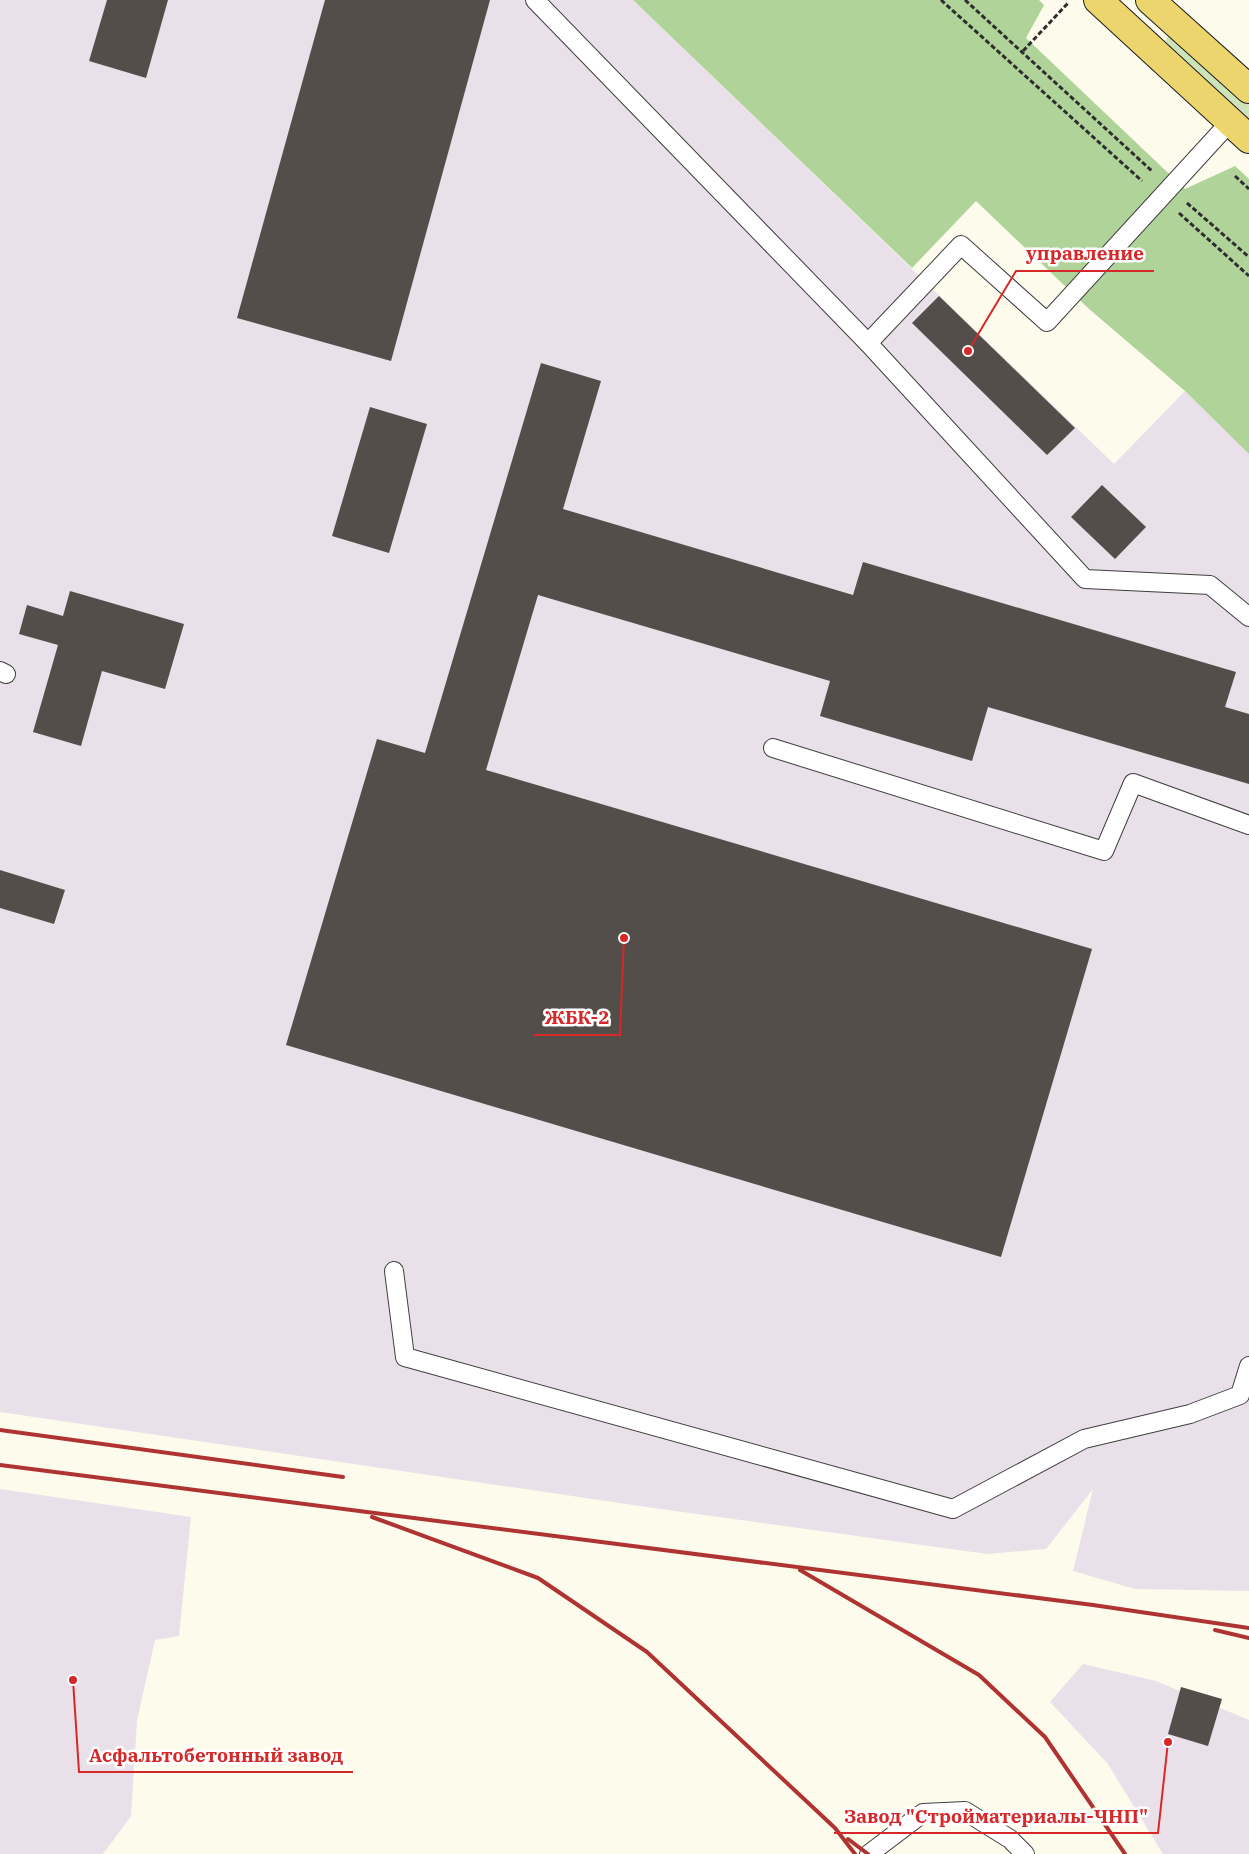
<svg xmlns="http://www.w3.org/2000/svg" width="1249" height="1854" font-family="'IBM Plex Serif',serif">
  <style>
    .industrial { fill: #e9e0ea }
    .green { fill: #cde4b9 }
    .forest { fill: #b0d39a }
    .building { fill: #534e49 }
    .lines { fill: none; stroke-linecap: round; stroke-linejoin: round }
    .service-casing { stroke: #3f3f3f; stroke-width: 20 }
    .primary-casing { stroke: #1d1d1d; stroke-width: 30 }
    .path { stroke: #2e2e2e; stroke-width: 3; stroke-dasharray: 5 2.5; stroke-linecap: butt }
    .service { stroke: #fff; stroke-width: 18 }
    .primary { stroke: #ecd56d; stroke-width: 28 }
    .rail { stroke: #ae3331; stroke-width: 4 }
    .leader { fill: none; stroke: #d62828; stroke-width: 2 }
    .callout-dot { fill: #d62828; stroke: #fff; stroke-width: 2 }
    .callout-label { font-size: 19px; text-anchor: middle; font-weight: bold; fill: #d62828; stroke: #fff; stroke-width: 5; stroke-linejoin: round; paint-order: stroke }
  </style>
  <rect width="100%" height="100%" fill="#fdfbec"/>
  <g class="industrial">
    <path d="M0,0H633L1114,464L1185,391L1249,454V1591L1135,1589L1073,1571L1093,1489L1046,1549L987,1554L640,1506L0,1412Z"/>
    <path d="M0,1489L191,1517L179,1636L155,1640L137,1720L131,1816L103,1854H0Z"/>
    <path d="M1083,1664L1156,1681L1249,1720V1854H1163L1108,1764L1050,1702Z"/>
  </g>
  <path class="green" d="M1172,32L1249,103V118L1165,41Z"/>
  <path class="forest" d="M633,0H1039L1044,5L1026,38L1185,189L1235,166L1249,179V454L1185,391L1088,308L976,201L912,268Z"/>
  <g class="building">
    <path d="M107,0H168L146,78L89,61Z"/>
    <path d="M325,0H490L391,361L237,318Z"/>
    <path d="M939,296L1075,428L1047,455L912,323Z"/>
    <path d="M541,363L601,381L563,509L853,595L863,562L1236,672L1225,707L1249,714V784L988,707L972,761L820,716L830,681L538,595L486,770L1092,949L1001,1257L286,1045L377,739L425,753Z"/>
    <path d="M370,407L427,424L389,553L332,536Z"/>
    <path d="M1102,485L1146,527L1115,559L1071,517Z"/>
    <path d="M70,591L184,624L165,689L102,671L81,746L33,732L58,645L19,634L27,605L63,616Z"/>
    <path d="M0,870L65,890L54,924L0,908Z"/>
    <path d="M1181,1687L1222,1699L1208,1746L1168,1734Z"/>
  </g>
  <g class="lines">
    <g class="service-casing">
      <g id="service">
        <path d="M535,0L868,343L1085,579L1210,585L1249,617"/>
        <path d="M868,343L961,245L1047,322L1230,122"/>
        <path d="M0,671L6,674"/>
        <path d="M773,748L1104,851L1133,783L1249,825"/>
        <path d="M394,1271L405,1357L953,1509L1084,1439L1190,1414L1240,1395L1249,1366"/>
        <path d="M869,1854L923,1813L965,1811L1010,1839L1025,1854"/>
      </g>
    </g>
    <g class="primary-casing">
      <g id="primary">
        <path d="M1098,0L1249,139"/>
        <path d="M1150,0L1249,89"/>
      </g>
    </g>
    <g class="path">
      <path d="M941,0L1142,181"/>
      <path d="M965,0L1153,172"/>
      <path d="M1023,51L1069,2"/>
      <path d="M1235,176L1249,189"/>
      <path d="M1187,203L1249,257"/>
      <path d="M1179,213L1249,276"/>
    </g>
    <use href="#service" class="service"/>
    <use href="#primary" class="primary"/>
    <g class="rail">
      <path d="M0,1430L343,1477"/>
      <path d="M0,1465L1093,1605L1249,1628"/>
      <path d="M372,1517L538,1578L647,1652L835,1828L855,1854"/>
      <path d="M800,1570L979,1675L1045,1737L1125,1854"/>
      <path d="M1215,1630L1249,1638"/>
      <path d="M848,1839L868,1854"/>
    </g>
  </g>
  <path class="leader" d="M968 351L1016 271H1154M624 938L620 1035H534M73 1680L79 1772H353M1168 1742L1158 1833H834"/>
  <g class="callout-dot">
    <circle cx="968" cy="351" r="5"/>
    <circle cx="624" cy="938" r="5"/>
    <circle cx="73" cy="1680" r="5"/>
    <circle cx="1168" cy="1742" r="5"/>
  </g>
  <g class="callout-label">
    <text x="1085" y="260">управление</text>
    <text x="577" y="1024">ЖБК-2</text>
    <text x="216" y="1762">Асфальтобетонный завод</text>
    <text x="996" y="1823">Завод "Стройматериалы-ЧНП"</text>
  </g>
</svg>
